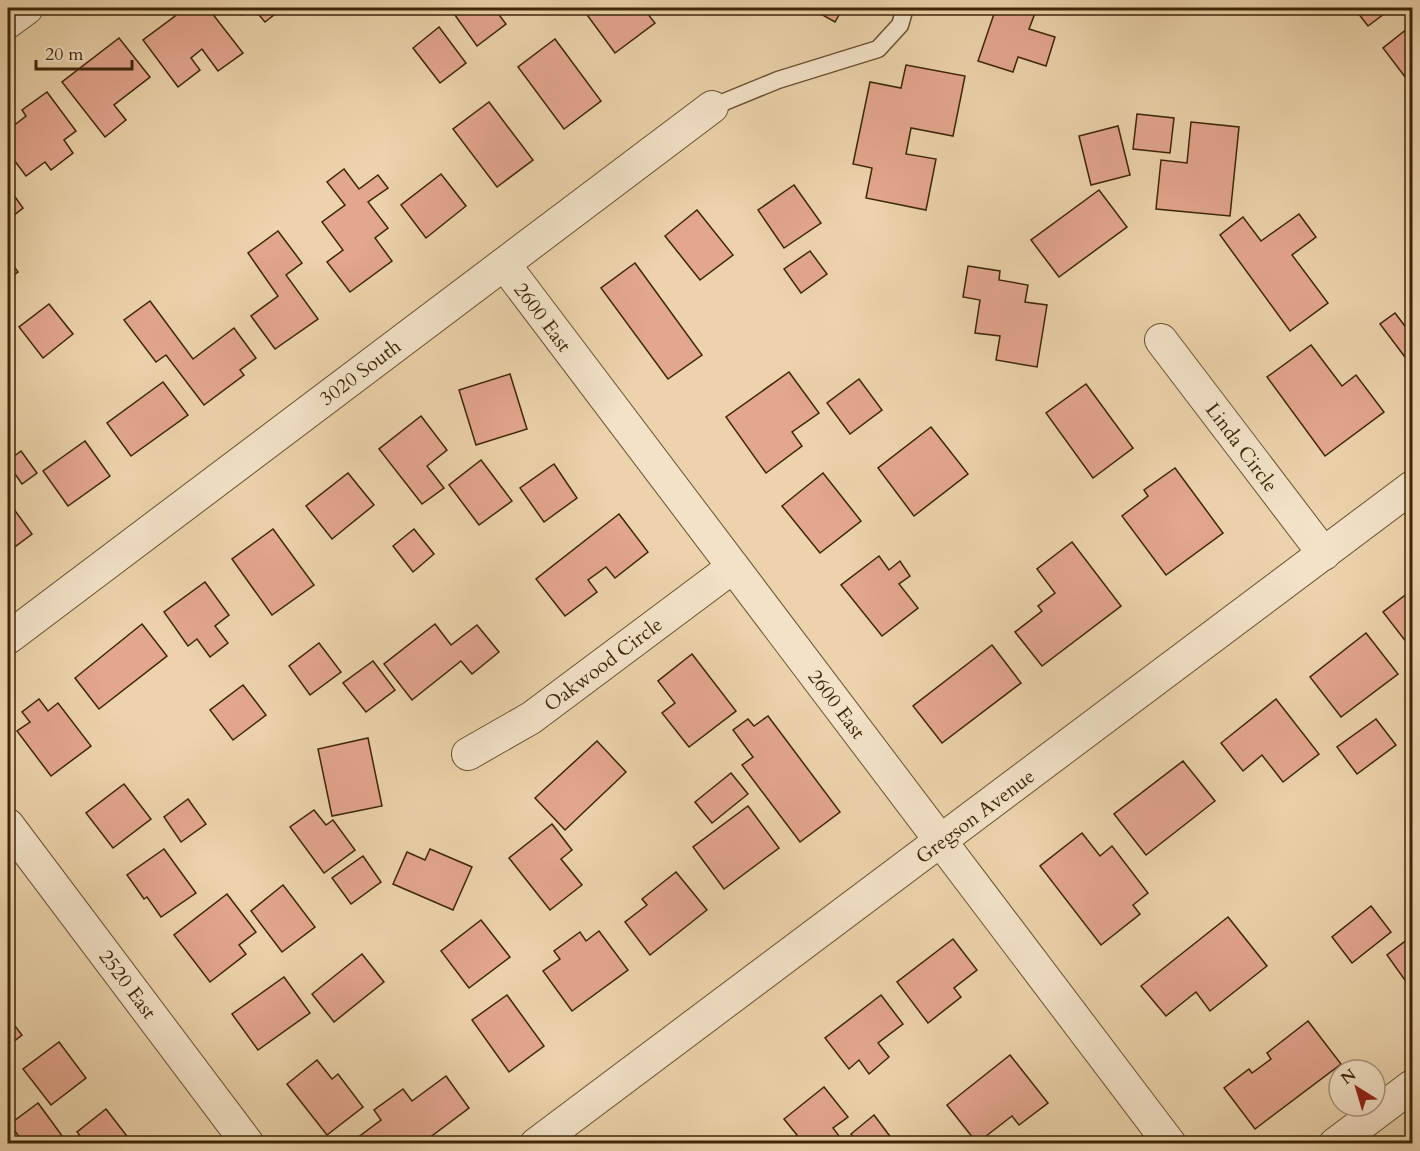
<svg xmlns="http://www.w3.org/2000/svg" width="1420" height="1151" font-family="Cardo,serif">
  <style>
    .building { fill: #e3a68e; stroke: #3d2608; stroke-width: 1.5 }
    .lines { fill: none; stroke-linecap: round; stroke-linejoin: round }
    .service-casing { stroke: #695131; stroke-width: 19 }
    .minor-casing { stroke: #695131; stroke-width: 34 }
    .service { stroke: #f3e2c8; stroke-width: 16 }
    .minor { stroke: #f3e2c8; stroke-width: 32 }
    .labels { text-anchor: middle; stroke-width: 4.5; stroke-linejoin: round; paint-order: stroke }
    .street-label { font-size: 20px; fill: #3d2608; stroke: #f3e2c8 }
  </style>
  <rect width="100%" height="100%" fill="#ecd3ab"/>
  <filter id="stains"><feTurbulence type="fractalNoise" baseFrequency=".00333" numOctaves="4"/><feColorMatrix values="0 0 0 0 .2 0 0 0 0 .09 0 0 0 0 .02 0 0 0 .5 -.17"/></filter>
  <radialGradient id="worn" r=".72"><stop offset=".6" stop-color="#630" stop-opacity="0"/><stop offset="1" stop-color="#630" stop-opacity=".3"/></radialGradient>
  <g class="building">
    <path d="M169,8H208L243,53L218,71L202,49L191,58L200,70L178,87L143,40L175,16Z"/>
    <path d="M236,8H251L242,15Z"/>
    <path d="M253,8H283L265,22Z"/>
    <path d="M457,8H494L506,24L477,46L452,11Z"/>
    <path d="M582,8H643L655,23L615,53Z"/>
    <path d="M810,8H843L835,22Z"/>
    <path d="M996,8H1037L1029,29L1055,37L1046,66L1018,57L1013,72L978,61Z"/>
    <path d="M1354,8H1392L1368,26Z"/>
    <path d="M1412,25V86L1383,48Z"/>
    <path d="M439,27L466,63L440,83L413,48Z"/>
    <path d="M119,38L150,77L114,105L126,120L105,137L62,82Z"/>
    <path d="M555,39L601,101L564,129L518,67Z"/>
    <path d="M906,65L965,76L953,136L911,128L906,154L936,159L926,210L866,198L872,168L853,164L870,82L901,88Z"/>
    <path d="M47,92L76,131L64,140L73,153L51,170L45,162L26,176L8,152V130L26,116L22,110Z"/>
    <path d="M489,102L533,160L497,187L453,129Z"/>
    <path d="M1137,114L1174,118L1170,153L1133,149Z"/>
    <path d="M1191,122L1239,127L1230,216L1156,209L1161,160L1187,163Z"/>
    <path d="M1118,126L1130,175L1091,185L1079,136Z"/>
    <path d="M344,169L359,189L378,175L388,188L368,202L388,228L375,238L392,261L350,292L327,262L343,250L322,222L345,205L327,182Z"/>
    <path d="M441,174L466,206L426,238L401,205Z"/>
    <path d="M794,185L821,223L784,248L758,210Z"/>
    <path d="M8,187L23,208L8,220Z"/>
    <path d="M1099,190L1127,227L1059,277L1031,240Z"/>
    <path d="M697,210L733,255L700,280L665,236Z"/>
    <path d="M1299,214L1316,237L1292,255L1328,303L1290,331L1220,235L1243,217L1261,241Z"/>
    <path d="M278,231L302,263L286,275L318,319L275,349L251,316L278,296L248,253Z"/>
    <path d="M810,251L827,274L801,293L784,269Z"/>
    <path d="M8,258L18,272L8,279Z"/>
    <path d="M635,263L702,355L668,379L601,288Z"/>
    <path d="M968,266L1000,271L999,280L1028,285L1025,302L1047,305L1037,367L996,360L1000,336L975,333L980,300L963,297Z"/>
    <path d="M150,301L193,359L234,328L256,358L240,370L244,375L204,405L166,355L156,362L124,320Z"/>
    <path d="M49,304L73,334L43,358L19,327Z"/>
    <path d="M1395,313L1408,330L1412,326L1411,365L1380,324Z"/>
    <path d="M1311,345L1342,386L1356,375L1384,412L1325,456L1267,377Z"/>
    <path d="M789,372L819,413L792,432L802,446L766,473L726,417Z"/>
    <path d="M510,374L527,429L476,445L459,390Z"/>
    <path d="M859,379L882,410L850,434L827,403Z"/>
    <path d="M163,382L188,415L131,456L107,423Z"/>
    <path d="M1086,384L1133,448L1093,478L1046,413Z"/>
    <path d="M421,416L447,450L427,466L444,488L422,504L379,449Z"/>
    <path d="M931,427L968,474L914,516L878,468Z"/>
    <path d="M85,441L110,476L68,506L43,471Z"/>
    <path d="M21,451L37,473L22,484L8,464V461Z"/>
    <path d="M481,460L512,501L479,525L449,485Z"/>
    <path d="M554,464L577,498L544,522L520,488Z"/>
    <path d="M1175,468L1223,533L1166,575L1122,516L1148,496L1144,490Z"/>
    <path d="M348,473L374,505L332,539L306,506Z"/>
    <path d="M823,473L861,521L820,553L782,506Z"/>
    <path d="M8,501L32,534L8,552Z"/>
    <path d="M619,514L648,552L615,578L606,567L588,580L597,592L565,616L536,579Z"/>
    <path d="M273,529L314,585L272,615L232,559Z"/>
    <path d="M414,529L434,554L413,572L393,546Z"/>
    <path d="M1072,542L1121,606L1042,666L1015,632L1042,611L1038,606L1055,593L1037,569Z"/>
    <path d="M879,556L889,570L900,561L910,576L899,584L918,608L882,636L841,585Z"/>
    <path d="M205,582L229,615L215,626L228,643L210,657L197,639L188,646L164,612Z"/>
    <path d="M1412,590V639L1407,643L1383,612Z"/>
    <path d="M142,624L167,656L99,709L75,678Z"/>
    <path d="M435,624L451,645L477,625L499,652L472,674L461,661L412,700L384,664Z"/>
    <path d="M1366,633L1398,674L1341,717L1310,677Z"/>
    <path d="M319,643L341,672L310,695L289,666Z"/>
    <path d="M992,645L1021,683L942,743L913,706Z"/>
    <path d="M692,654L736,711L689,747L662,713L675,703L658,681Z"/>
    <path d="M373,661L395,690L366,712L343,683Z"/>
    <path d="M243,685L266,715L233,740L210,710Z"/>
    <path d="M39,699L48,711L58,703L91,746L51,776L17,731L30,722L22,712Z"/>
    <path d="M1276,699L1319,754L1283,782L1262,755L1243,771L1221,743Z"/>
    <path d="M768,716L840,812L800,842L742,765L753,757L733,730L748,719L754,726Z"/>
    <path d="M1376,719L1396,745L1357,774L1337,747Z"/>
    <path d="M368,738L382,806L332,816L318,749Z"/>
    <path d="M597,741L626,772L565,830L535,798Z"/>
    <path d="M1183,761L1215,801L1146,855L1114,814Z"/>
    <path d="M731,773L748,794L712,823L695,802Z"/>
    <path d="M124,784L151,819L113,848L86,813Z"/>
    <path d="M188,799L206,824L181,842L164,817Z"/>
    <path d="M748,806L779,848L724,889L693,847Z"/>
    <path d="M314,810L326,825L333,820L355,850L324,873L290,827Z"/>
    <path d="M552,824L572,850L561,859L582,885L550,910L509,858Z"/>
    <path d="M1082,833L1100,856L1112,846L1148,893L1133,905L1140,914L1101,945L1040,866Z"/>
    <path d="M164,849L196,893L161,917L147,897L144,899L127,875Z"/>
    <path d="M430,849L472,867L453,910L393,884L407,852L425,860Z"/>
    <path d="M363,856L381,882L351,904L332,878Z"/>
    <path d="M676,872L707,910L650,955L625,922L647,905L642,899Z"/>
    <path d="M283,885L315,927L282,952L251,911Z"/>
    <path d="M227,894L256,932L239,945L246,954L210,982L174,935Z"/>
    <path d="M1371,906L1391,932L1352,963L1332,937Z"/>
    <path d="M1228,917L1267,966L1210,1011L1196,992L1166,1016L1141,986Z"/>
    <path d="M481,920L510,957L469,988L441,951Z"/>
    <path d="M599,931L628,970L572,1011L543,971L560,959L554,951L580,932L586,941Z"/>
    <path d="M1412,936V990L1387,955Z"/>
    <path d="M953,939L977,970L954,988L961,997L928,1023L897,982Z"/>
    <path d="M362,954L384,982L334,1022L312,994Z"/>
    <path d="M284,977L310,1013L258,1050L232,1014Z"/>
    <path d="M507,995L544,1046L509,1072L472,1020Z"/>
    <path d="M881,995L903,1024L878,1043L889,1057L869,1074L859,1060L849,1069L825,1038Z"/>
    <path d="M8,1017L22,1035L8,1046Z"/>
    <path d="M1308,1021L1341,1064L1255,1129L1224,1088L1249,1069L1252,1073L1271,1059L1267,1053Z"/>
    <path d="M59,1042L86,1078L51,1105L23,1069Z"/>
    <path d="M1010,1055L1048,1103L1019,1125L1012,1116L977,1143L947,1105Z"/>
    <path d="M317,1060L332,1079L338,1074L363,1107L327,1135L287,1084Z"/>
    <path d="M446,1076L469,1108L421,1144H349L381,1120L374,1110L403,1089L412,1101Z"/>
    <path d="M824,1087L848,1117L833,1128L845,1144H787L797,1135L784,1119Z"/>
    <path d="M38,1103L52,1122L68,1144H24L10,1124Z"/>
    <path d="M106,1109L133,1144H86L77,1132Z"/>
    <path d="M874,1115L892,1139L886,1144H859L851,1134Z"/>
  </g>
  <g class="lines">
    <g class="service-casing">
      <path id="service" d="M712,107L778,80L878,49L900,25L905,8"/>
    </g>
    <g class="minor-casing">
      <g id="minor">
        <path d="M8,22L27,8"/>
        <path d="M504,264L1170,1144"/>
        <path d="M1161,340L1324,554"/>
        <path d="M8,638L712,107"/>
        <path d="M468,754L531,718L733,567"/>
        <path d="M8,825L248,1144"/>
        <path d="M536,1144L1412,487"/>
        <path d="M1335,1144L1412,1086"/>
      </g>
    </g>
    <use href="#service" class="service"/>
    <use href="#minor" class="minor"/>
  </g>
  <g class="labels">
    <g class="street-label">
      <text transform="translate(543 317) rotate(53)" y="7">2600 East</text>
      <text transform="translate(360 372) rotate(-37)" y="7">3020 South</text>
      <text transform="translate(1242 447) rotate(53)" y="7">Linda Circle</text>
      <text transform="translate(603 664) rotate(-37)" y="7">Oakwood Circle</text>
      <text transform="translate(837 704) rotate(53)" y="7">2600 East</text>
      <text transform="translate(975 816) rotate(-37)" y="7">Gregson Avenue</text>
      <text transform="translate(128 984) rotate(53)" y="7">2520 East</text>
    </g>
  </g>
  <rect width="1420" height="1151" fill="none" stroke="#ecd3ab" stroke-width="30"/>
  <rect x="9" y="9" width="1402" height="1133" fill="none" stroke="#3d2608" stroke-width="3"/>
  <rect x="15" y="15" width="1390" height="1121" fill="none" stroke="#3d2608" stroke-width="1.5"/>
  <g transform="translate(1357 1088) rotate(323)"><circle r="28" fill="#f3e2c8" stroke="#aa977b" stroke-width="1.5"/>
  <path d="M0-4.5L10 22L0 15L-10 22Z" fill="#8f2418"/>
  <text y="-9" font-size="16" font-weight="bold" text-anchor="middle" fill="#3d2608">N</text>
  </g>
  <path d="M36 60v9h96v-9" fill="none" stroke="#3d2608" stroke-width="3"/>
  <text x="45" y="60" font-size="18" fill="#3d2608" stroke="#f3e2c8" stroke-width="4.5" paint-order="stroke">20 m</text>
  <rect width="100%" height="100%" filter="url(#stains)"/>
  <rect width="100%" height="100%" fill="url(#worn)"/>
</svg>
